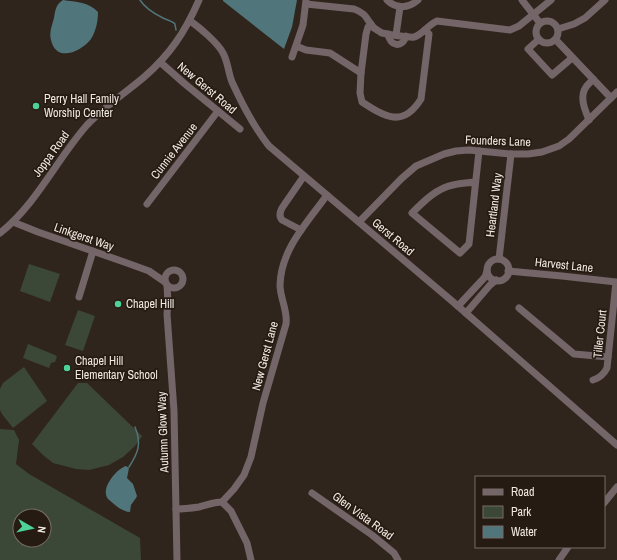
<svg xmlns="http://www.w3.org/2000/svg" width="617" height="560" font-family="'Archivo Narrow',sans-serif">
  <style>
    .green { fill: #3b4837; fill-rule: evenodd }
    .water { fill: #50757a }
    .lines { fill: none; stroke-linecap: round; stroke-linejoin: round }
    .stream { stroke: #50757a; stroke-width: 1.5 }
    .minor { stroke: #746569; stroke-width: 7 }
    .poi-dot { fill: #4dd39a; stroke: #261b12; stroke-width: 1.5 }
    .labels { text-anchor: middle; stroke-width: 3.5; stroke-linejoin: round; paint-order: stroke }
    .street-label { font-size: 12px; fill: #f1e9e3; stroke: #261b12 }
    .poi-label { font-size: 12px; fill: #f1e9e3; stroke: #261b12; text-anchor: start }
  </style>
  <rect width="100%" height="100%" fill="#30251c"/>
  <g class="green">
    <path d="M29,264L60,274L50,302L20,291Z"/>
    <path d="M78,310L95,316L83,351L65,345Z"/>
    <path d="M28,344L55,355L57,357L55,362L51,363L49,368L23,358Z"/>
    <path d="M24,367L47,401L13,428L2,414L0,410V389L3,383Z"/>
    <path d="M78,383H87L142,436L135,446L123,457L109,465L89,470L76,469L53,463L43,455L32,444Z"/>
    <path d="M0,429L14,430L19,440L16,464L29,474L140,538L141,560H0ZM20,516H44V540H20Z"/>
  </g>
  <g class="water">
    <path d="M63,0C76,2 89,2 98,12C98,21 96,31 91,39C81,52 56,63 51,40C49,33 52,25 54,18C55,11 56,4 63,0Z"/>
    <path d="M223,0H297L292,27L284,49L223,1Z"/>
    <path d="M126,466L129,468L127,478L133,484L137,496L136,498L131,505L130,512C122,512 114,504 108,499C100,489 116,469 126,466Z"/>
  </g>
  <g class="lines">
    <g class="stream">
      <path d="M140,0C145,8 155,14 163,18C167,20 172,21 175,24C175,26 176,29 176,30"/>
      <path d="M129,467C138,453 142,444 135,427"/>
    </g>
    <g class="minor">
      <path d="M387,0C396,9 408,9 418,0"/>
      <path d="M522,0L540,23"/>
      <path d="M306,4L354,9C368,14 366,20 374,28C377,30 380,32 382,33C386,34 410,38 414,37C422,35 429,24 437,21L510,30L519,26L551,0"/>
      <circle cx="547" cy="32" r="11"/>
      <path d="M190,21C199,27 218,43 223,53C228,62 228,72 232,82C242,104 254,127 269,146L452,301L617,445"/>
      <path d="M371,24L368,27L366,34L361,73L360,93L362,102C385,117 403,128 421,99L429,34L425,30"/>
      <path d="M558,29L574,24L585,18L605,0"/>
      <path d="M388,34C390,46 402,49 406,36"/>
      <path d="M396,35L400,7"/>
      <path d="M539,39L528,49L552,75L572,58"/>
      <path d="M556,40L611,98"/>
      <path d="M296,46L306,50L330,53L361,73"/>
      <path d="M292,57L303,25L306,0"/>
      <path d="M160,62L185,84L240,129"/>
      <path d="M589,120C585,110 579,97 586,87C588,84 591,82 593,79"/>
      <path d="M475,182C468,183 461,183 453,185C437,188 424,201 412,213L460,253L469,244L479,151"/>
      <path d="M147,204L218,111"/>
      <path d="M13,222L38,232L127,263L149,271L165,282"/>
      <path d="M359,222L401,179L416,166L444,154L456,151L469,150L511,154H528L542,152L559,146L569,139L617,92"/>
      <path d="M301,230L282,220C278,215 281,209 284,205L304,176"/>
      <path d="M0,233C36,205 57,159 87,125C104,107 125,93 143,78C170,55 185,32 199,0"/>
      <path d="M499,259L511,154"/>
      <circle cx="498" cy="270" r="11"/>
      <circle cx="174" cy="279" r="9"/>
      <path d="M508,271L562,276L616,282L607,368C604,374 600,378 593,380"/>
      <path d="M167,285L168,303L167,314L174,411L177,560"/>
      <path d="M79,297L93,251"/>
      <path d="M458,306L485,277L487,271"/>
      <path d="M519,308L574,354L608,357"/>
      <path d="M466,313L490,285L496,280"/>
      <path d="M312,493L372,535L394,553L398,560"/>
      <path d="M222,502L234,489L244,475L251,457L263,403L286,324C288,311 280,298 280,285C281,249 307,223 327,195"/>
      <path d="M604,503L617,487"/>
      <path d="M176,509C184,509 192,508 199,507C207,505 214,502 222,502L231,511L247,543L251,560"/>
      <path d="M559,560L568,547"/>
    </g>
  </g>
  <g class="poi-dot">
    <circle cx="36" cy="106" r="4"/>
    <circle cx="118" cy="304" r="4"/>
    <circle cx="67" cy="368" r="4"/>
  </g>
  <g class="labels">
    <g class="street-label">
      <text transform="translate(207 88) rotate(40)" y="4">New Gerst Road</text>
      <text transform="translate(498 141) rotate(2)" y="4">Founders Lane</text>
      <text transform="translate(174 151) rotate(-52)" y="4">Cunnie Avenue</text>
      <text transform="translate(51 154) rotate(-54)" y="4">Joppa Road</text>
      <text transform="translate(494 205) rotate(-83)" y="4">Heartland Way</text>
      <text transform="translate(84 237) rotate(19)" y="4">Linkgerst Way</text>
      <text transform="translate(393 237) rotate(40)" y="4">Gerst Road</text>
      <text transform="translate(564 265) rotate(6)" y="4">Harvest Lane</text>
      <text transform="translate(600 334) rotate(-84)" y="4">Tiller Court</text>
      <text transform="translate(265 356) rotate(-75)" y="4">New Gerst Lane</text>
      <text transform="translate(163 432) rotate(-92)" y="4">Autumn Glow Way</text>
      <text transform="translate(363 516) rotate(36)" y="4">Glen Vista Road</text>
    </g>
    <g class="poi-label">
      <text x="44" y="103">Perry Hall Family<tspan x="44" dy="14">Worship Center</tspan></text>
      <text x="126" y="308">Chapel Hill</text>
      <text x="75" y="365">Chapel Hill<tspan x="75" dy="14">Elementary School</tspan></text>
    </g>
  </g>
  <rect x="475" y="476" width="130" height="72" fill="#261b12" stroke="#776d66"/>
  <rect x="483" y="489" width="20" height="6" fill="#746569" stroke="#776d66"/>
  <text x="511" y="496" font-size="12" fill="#f1e9e3">Road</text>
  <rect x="483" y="506" width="20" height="12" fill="#3b4837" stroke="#776d66"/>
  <text x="511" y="516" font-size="12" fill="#f1e9e3">Park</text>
  <rect x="483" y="526" width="20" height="12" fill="#50757a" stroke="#776d66"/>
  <text x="511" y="536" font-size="12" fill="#f1e9e3">Water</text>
  <g transform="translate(32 528) rotate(99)"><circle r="19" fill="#261b12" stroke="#776d66"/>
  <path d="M0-3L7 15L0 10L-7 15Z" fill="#4dd39a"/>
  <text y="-6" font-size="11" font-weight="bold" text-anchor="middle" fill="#f1e9e3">N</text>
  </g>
</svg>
